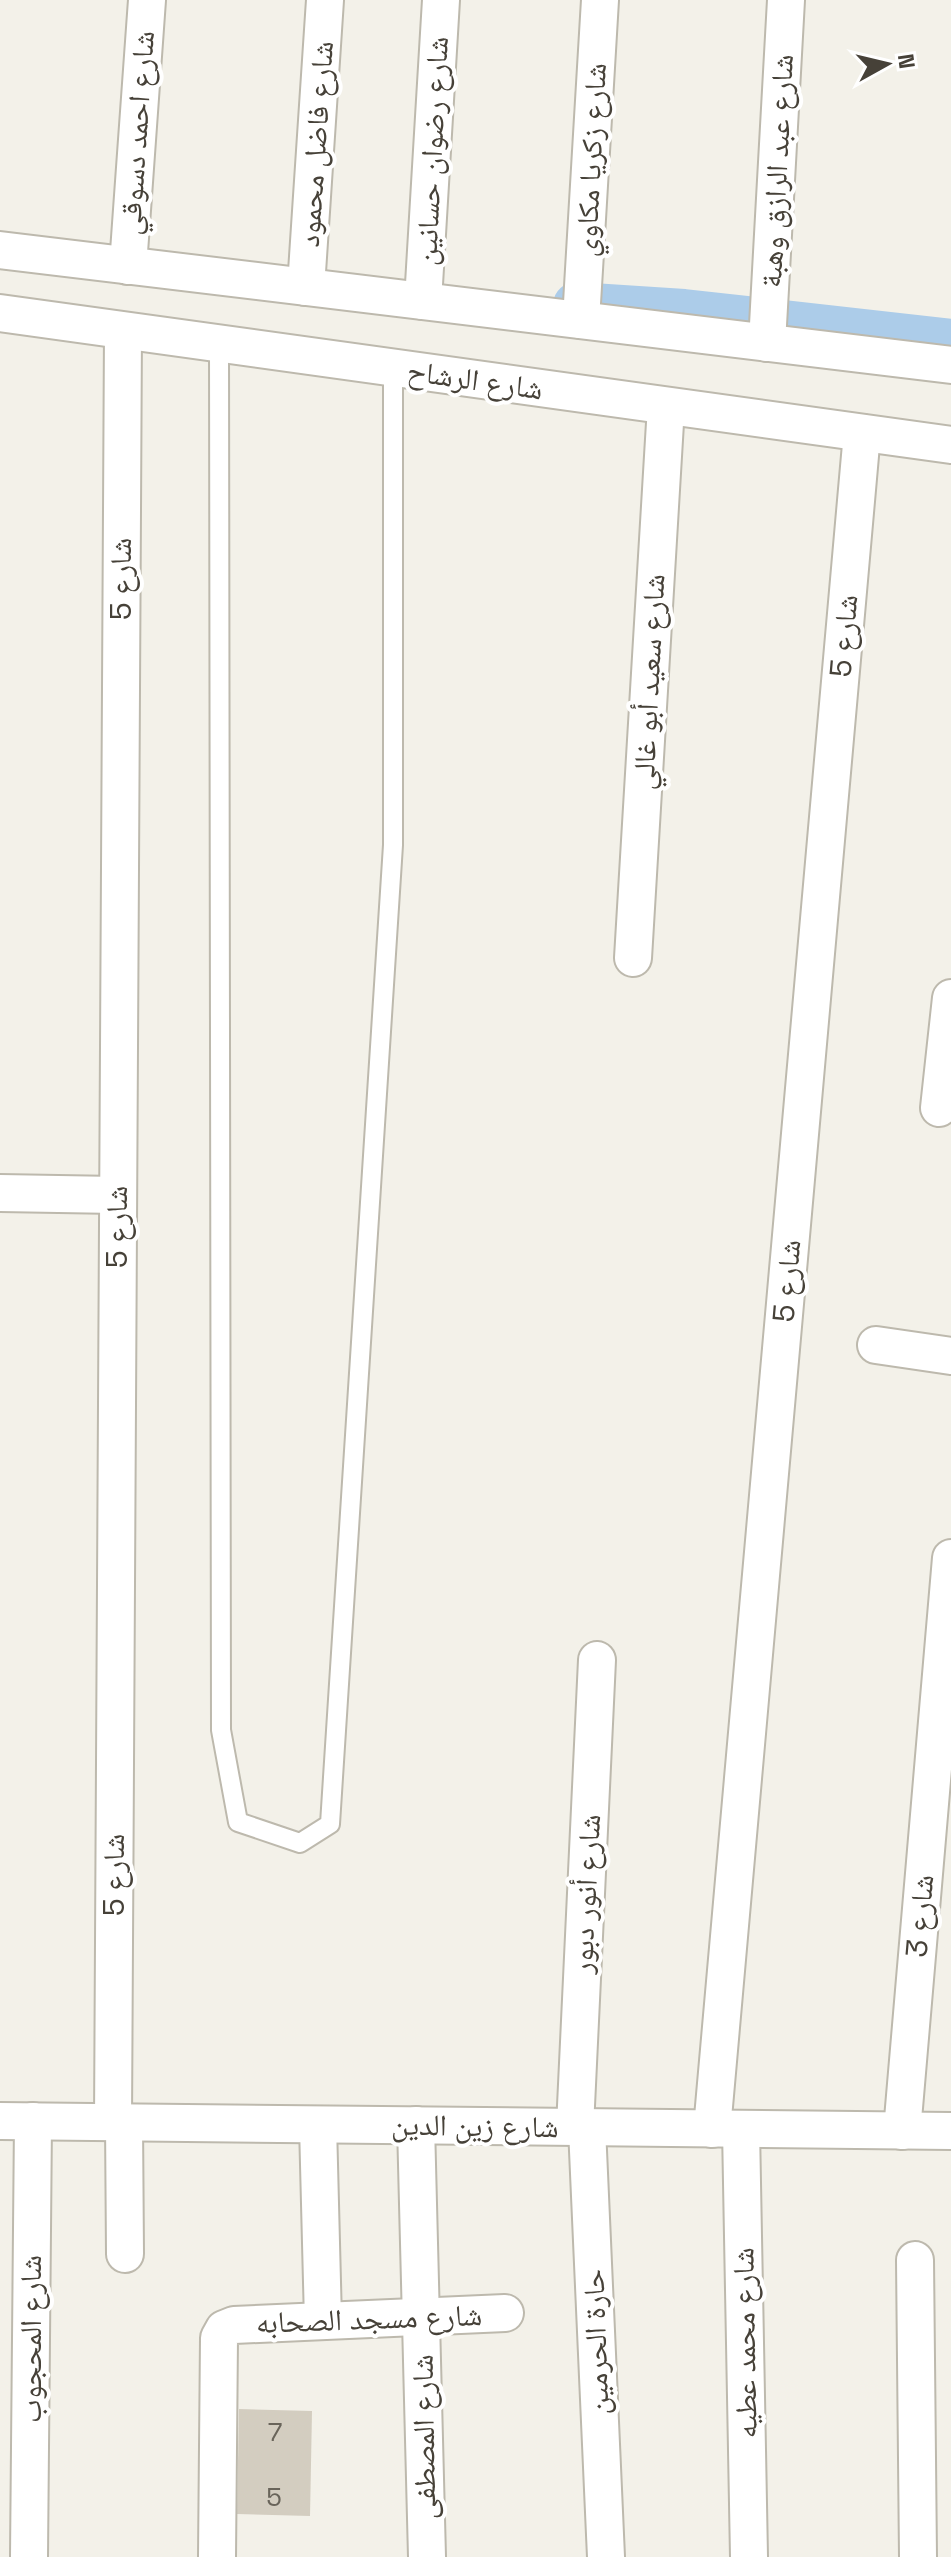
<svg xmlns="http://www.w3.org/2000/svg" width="951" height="2557" font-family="'Space Grotesk','Noto Naskh Arabic',sans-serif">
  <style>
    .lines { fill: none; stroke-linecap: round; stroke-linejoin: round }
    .canal { stroke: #accce9; stroke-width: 46 }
    .building { fill: #d3cdc0 }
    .service-casing { stroke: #bdb9ad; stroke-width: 22 }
    .minor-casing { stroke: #bdb9ad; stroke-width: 40 }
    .service { stroke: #fff; stroke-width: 18 }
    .minor { stroke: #fff; stroke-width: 36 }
    .labels { text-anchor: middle; stroke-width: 8; stroke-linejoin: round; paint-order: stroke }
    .number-label { font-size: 26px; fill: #69645a }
    .street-label { font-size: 30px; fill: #464138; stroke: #fff }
  </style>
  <rect width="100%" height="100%" fill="#f3f1e9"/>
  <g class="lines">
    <path class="canal" d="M576,305L684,312L951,342"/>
  </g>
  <path class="building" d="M239,2409L312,2411L310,2516L237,2514Z"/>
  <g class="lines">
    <g class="service-casing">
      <path id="service" d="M219,345L221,1730L238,1822L300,1843L330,1824L393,845V369"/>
    </g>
    <g class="minor-casing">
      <g id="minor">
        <path d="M0,250L951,365"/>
        <path d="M128,266L147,0"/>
        <path d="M306,287L325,0"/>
        <path d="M423,301L441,0"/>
        <path d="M0,313L951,445"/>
        <path d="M581,320L600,0"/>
        <path d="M767,343L786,0"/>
        <path d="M633,958L666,406"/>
        <path d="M939,1108L951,998"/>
        <path d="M0,1193L117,1195"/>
        <path d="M876,1345L951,1356"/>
        <path d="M0,2121L951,2131"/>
        <path d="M113,2122L123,331"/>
        <path d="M124,2122L125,2254"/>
        <path d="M318,2125L323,2321"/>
        <path d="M416,2125L427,2557"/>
        <path d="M575,2127L597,1660"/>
        <path d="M587,2128L606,2557"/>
        <path d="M712,2129L862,433"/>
        <path d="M741,2129L749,2557"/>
        <path d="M902,2131L951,1558"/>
        <path d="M915,2260L918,2557"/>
        <path d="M29,2557L33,2121"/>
        <path d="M217,2557L219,2338L224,2329L234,2325L505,2313"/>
      </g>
    </g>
    <use href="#service" class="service"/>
    <use href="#minor" class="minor"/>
  </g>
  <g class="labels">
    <g class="number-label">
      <text x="275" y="2441">7</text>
      <text x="274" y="2506">5</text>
    </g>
    <g class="street-label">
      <text transform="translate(137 133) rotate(-86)" y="10">شارع احمد دسوقي</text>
      <text transform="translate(316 144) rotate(-86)" y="10">شارع فاضل محمود</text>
      <text transform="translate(432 151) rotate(-87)" y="10">شارع رضوان حسانين</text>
      <text transform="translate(591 160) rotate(-87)" y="10">شارع زكريا مكاوي</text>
      <text transform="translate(777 171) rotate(-87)" y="10">شارع عبد الرازق وهبة</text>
      <text transform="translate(475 380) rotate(8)" y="10">شارع الرشاح</text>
      <text transform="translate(121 579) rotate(-90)" y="10">شارع 5</text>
      <text transform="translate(844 636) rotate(-85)" y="10">شارع 5</text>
      <text transform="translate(649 682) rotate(-87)" y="10">شارع سعيد أبو غالي</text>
      <text transform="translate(117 1227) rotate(-90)" y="10">شارع 5</text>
      <text transform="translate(787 1281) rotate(-85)" y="10">شارع 5</text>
      <text transform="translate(114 1875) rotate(-90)" y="10">شارع 5</text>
      <text transform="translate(586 1894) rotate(-87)" y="10">شارع أنور دبور</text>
      <text transform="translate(920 1916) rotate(-85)" y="10">شارع 3</text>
      <text transform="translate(475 2126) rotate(1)" y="10">شارع زين الدين</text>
      <text transform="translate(369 2319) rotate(-2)" y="10">شارع مسجد الصحابه</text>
      <text transform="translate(31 2339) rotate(-90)" y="10">شارع المحجوب</text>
      <text transform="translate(596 2342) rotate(-92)" y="10">حارة الحرمين</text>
      <text transform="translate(745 2343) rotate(-91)" y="10">شارع محمد عطيه</text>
      <text transform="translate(424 2437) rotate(-91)" y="10">شارع المصطفى</text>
    </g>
  </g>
  <g transform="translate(887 64) rotate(82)" stroke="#ffffff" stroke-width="6" paint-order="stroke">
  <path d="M0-6L14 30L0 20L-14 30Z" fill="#464138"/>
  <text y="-12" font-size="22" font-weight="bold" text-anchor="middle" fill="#464138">N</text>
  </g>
</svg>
